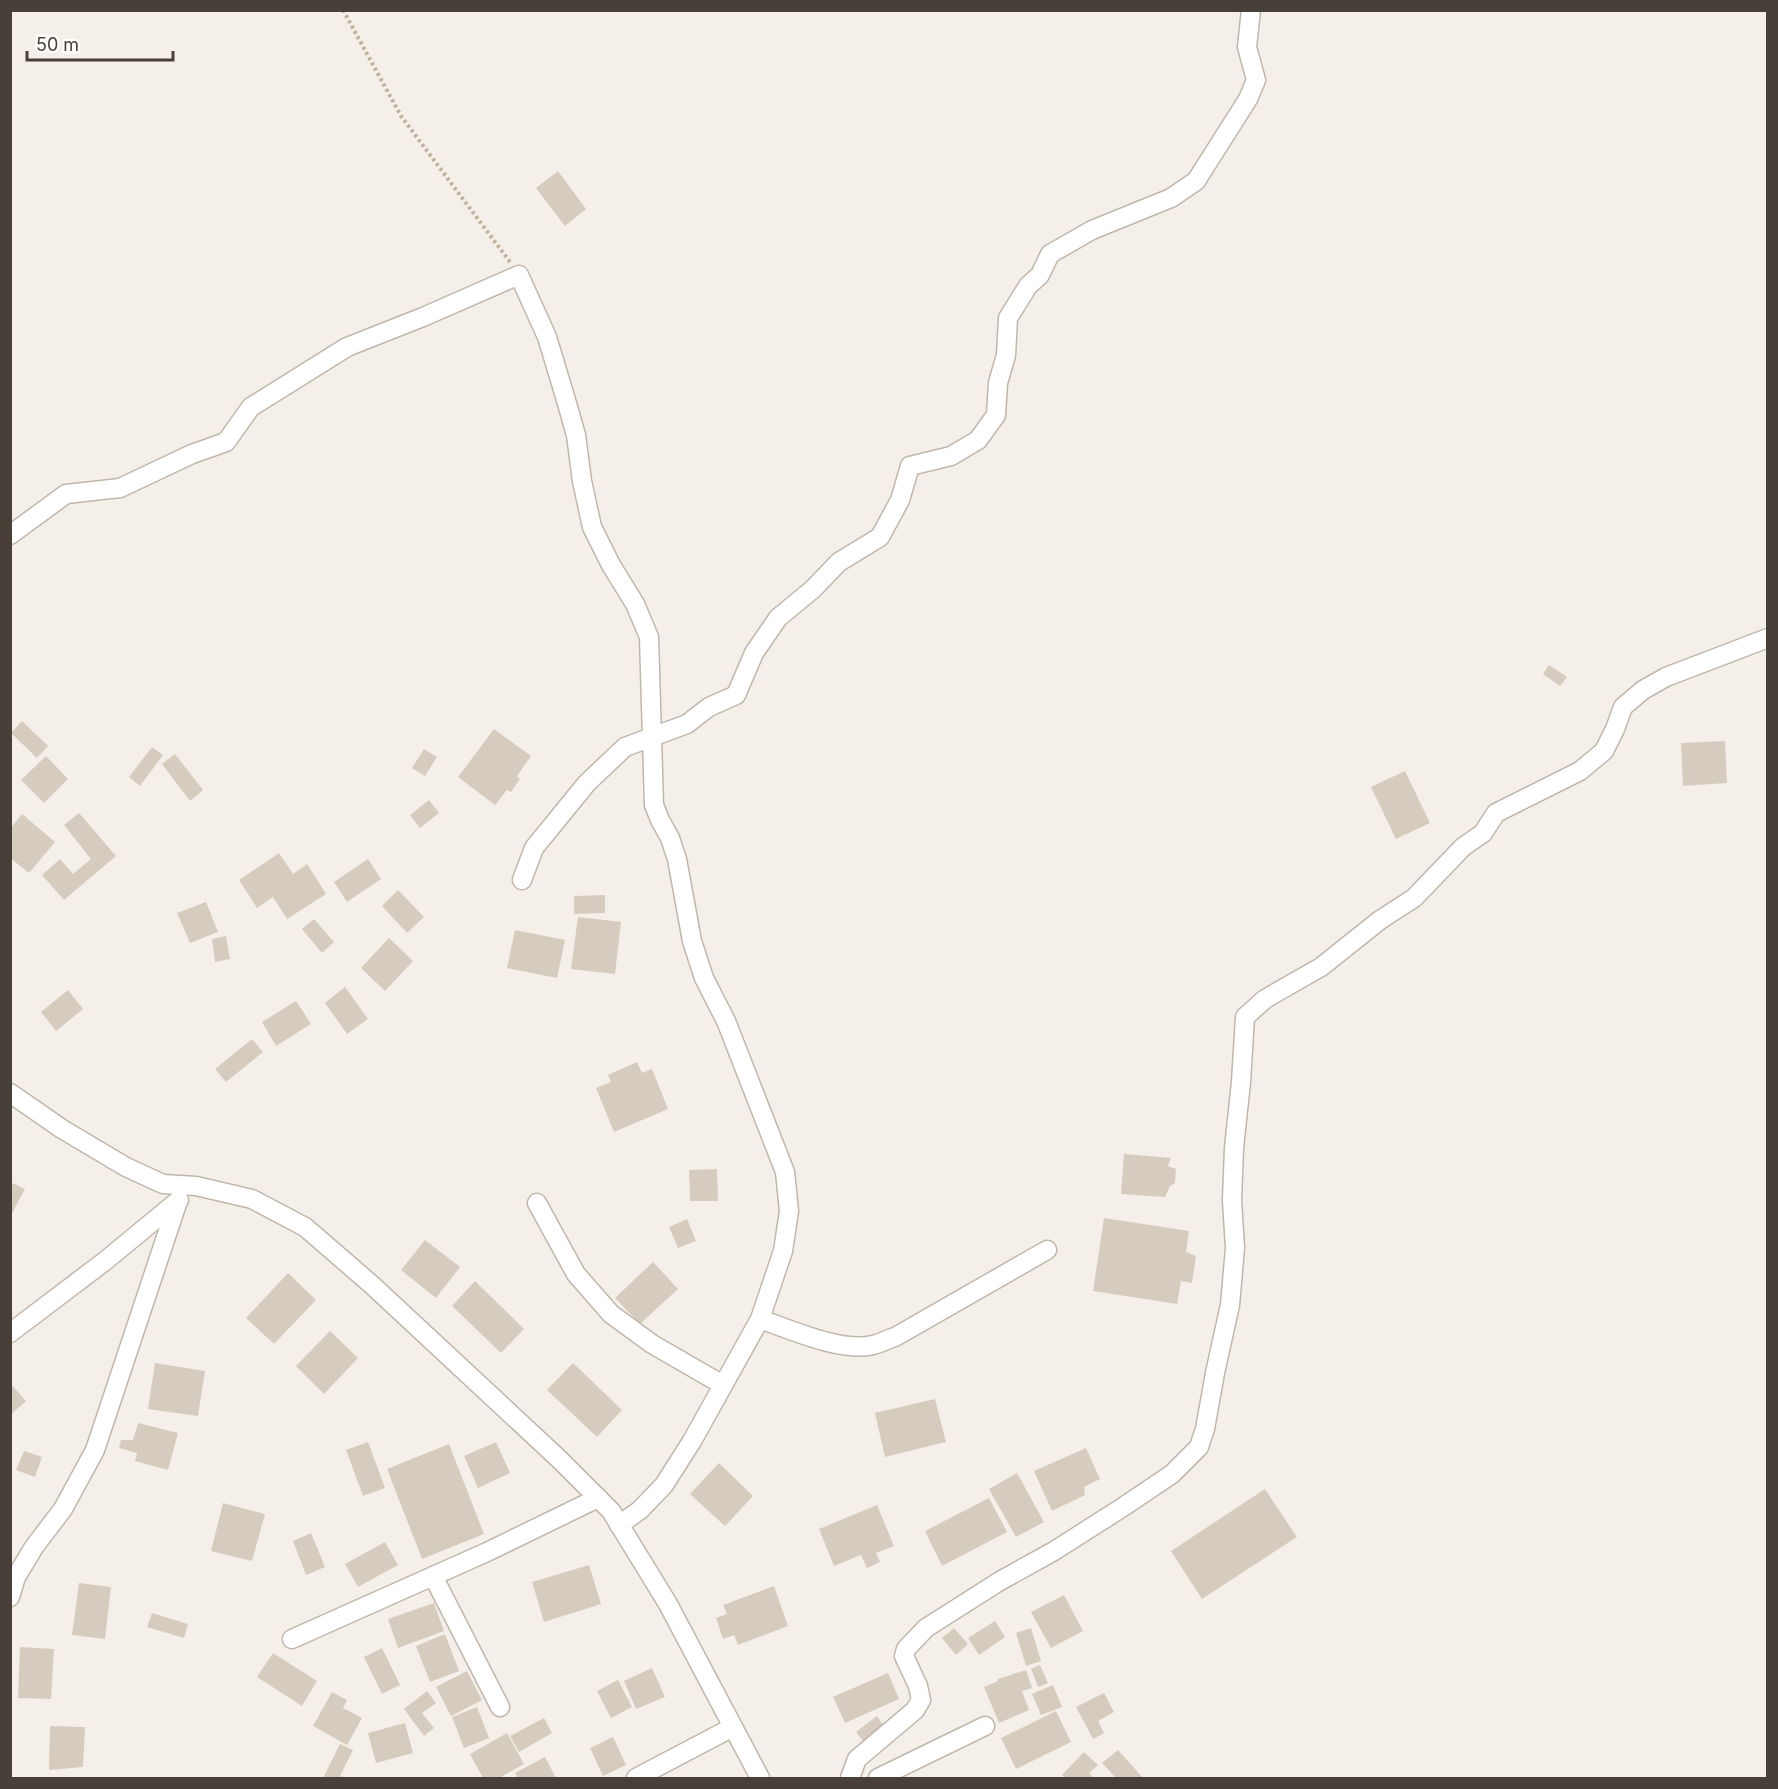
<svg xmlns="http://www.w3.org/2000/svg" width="1778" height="1789" font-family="Inter,sans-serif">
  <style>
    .building { fill: #d6cbbf }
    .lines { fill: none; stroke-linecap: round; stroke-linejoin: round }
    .minor-casing { stroke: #c0b7ac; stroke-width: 21 }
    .path { stroke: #c1b29d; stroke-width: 4; stroke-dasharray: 3 3; stroke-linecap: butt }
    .minor { stroke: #fff; stroke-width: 18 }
  </style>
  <rect width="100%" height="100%" fill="#f4f0e9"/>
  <g class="building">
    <path d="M558,171L586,209L565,226L536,188Z"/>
    <path d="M1549,665L1567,677L1560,686L1543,674Z"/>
    <path d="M22,721L48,746L37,758L11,733Z"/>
    <path d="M494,729L531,756L517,776L520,779L511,792L507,790L495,805L458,777Z"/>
    <path d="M1725,741L1727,783L1683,786L1681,743Z"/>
    <path d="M152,747L163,755L140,786L129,777Z"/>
    <path d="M424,749L437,757L425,776L412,768Z"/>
    <path d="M175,754L203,790L190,801L162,764Z"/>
    <path d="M46,756L68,779L44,803L21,780Z"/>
    <path d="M1405,771L1430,823L1396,839L1371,787Z"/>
    <path d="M429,800L439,813L420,828L410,815Z"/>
    <path d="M79,813L116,856L64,900L42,875L60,859L73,874L91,859L64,825Z"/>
    <path d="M22,814L55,842L29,873L10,858V829Z"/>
    <path d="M279,853L293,874L307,864L326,894L287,919L273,897L257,908L239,880Z"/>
    <path d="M368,859L381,879L347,902L334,882Z"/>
    <path d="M398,890L424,917L407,933L382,906Z"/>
    <path d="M605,895V913L574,914V896Z"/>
    <path d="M206,902L218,932L190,943L177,913Z"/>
    <path d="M578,917L621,922L615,974L571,969Z"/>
    <path d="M314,919L334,942L322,953L302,929Z"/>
    <path d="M515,930L565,940L557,978L507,968Z"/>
    <path d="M226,936L230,959L215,962L212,939Z"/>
    <path d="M389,938L413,961L385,991L361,968Z"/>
    <path d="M345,987L368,1019L347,1034L325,1003Z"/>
    <path d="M68,990L83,1009L56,1031L41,1012Z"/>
    <path d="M296,1001L311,1024L276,1046L262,1022Z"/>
    <path d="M252,1039L263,1052L226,1082L215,1069Z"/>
    <path d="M637,1062L642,1073L652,1069L668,1109L614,1132L596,1088L611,1082L608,1075Z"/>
    <path d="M1124,1154L1171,1158L1168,1166L1176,1169L1175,1183L1170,1186L1165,1197L1121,1194Z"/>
    <path d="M717,1169L718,1201H690L689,1170Z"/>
    <path d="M10,1182L25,1189L10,1217Z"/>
    <path d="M1104,1218L1189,1231L1186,1252L1196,1256L1192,1283L1181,1281L1177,1304L1093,1291Z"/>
    <path d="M687,1219L696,1241L678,1248L669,1227Z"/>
    <path d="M425,1240L460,1267L436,1298L401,1270Z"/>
    <path d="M653,1262L678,1289L640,1324L615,1298Z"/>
    <path d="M288,1273L316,1300L274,1344L246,1318Z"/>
    <path d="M475,1281L524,1329L501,1353L452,1306Z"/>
    <path d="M330,1331L358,1358L324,1394L296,1366Z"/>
    <path d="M155,1363L205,1371L198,1416L148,1409Z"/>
    <path d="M573,1363L622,1410L597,1437L547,1390Z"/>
    <path d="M10,1383L26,1401L10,1415Z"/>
    <path d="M935,1399L946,1442L885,1457L875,1413Z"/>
    <path d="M138,1423L178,1433L168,1470L135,1461L137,1453L119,1448L121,1440H133Z"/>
    <path d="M368,1442L385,1488L363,1496L346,1450Z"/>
    <path d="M496,1442L510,1473L478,1488L464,1456Z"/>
    <path d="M449,1444L484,1534L422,1559L387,1469Z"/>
    <path d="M1086,1448L1100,1479L1084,1487L1085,1495L1052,1511L1034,1471Z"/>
    <path d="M24,1451L42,1457L35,1477L16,1470Z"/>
    <path d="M719,1463L753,1496L725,1526L690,1494Z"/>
    <path d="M1017,1473L1044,1522L1016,1537L989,1489Z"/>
    <path d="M1265,1489L1297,1537L1202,1599L1171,1551Z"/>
    <path d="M989,1498L1007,1532L942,1566L925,1531Z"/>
    <path d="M223,1503L265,1514L252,1561L211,1551Z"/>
    <path d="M877,1505L894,1546L876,1553L880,1562L867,1568L861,1555L834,1566L819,1529Z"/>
    <path d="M311,1533L325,1567L306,1575L293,1541Z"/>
    <path d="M385,1542L398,1565L358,1587L345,1564Z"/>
    <path d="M589,1565L601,1604L544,1622L532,1582Z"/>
    <path d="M79,1583L111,1587L105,1639L72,1635Z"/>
    <path d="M774,1586L788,1626L738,1645L734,1635L723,1639L716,1618L727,1614L723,1605Z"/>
    <path d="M1064,1595L1083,1631L1051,1648L1031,1612Z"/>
    <path d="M434,1603L444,1631L398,1648L388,1619Z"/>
    <path d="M152,1613L188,1624L184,1638L147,1627Z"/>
    <path d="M995,1621L1005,1637L979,1655L968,1638Z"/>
    <path d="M954,1628L968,1644L956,1655L942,1638Z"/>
    <path d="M1031,1628L1041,1661L1026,1666L1016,1633Z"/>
    <path d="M445,1634L459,1671L430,1682L416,1646Z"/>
    <path d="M20,1647L54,1649L51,1699L18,1698Z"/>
    <path d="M382,1648L400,1685L382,1694L364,1657Z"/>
    <path d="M273,1653L317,1681L302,1706L257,1677Z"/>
    <path d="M1040,1665L1048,1683L1038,1687L1031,1669Z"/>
    <path d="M652,1668L665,1697L636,1709L624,1681Z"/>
    <path d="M1026,1670L1032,1688L1022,1691L1029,1710L999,1723L984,1687L998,1681V1679Z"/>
    <path d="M467,1671L482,1700L451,1716L436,1687Z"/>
    <path d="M888,1673L899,1699L845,1723L833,1697Z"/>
    <path d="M618,1680L632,1707L611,1718L597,1691Z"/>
    <path d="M1053,1685L1062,1707L1041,1715L1032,1694Z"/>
    <path d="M427,1691L436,1703L422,1713L434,1728L424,1736L404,1709Z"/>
    <path d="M332,1692L347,1700L343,1708L362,1718L347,1745L313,1726Z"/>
    <path d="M1104,1693L1114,1712L1098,1721L1104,1733L1093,1739L1076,1707Z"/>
    <path d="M477,1707L489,1738L464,1748L452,1717Z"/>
    <path d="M1056,1711L1071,1742L1016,1769L1001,1738Z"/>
    <path d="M877,1716L884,1726L864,1742L856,1732Z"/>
    <path d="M544,1718L552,1733L519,1752L510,1736Z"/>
    <path d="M405,1723L413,1753L376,1763L368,1733Z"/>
    <path d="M50,1726L85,1727L83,1767L49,1770Z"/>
    <path d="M507,1733L524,1764L499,1778H483L470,1754Z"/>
    <path d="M613,1737L626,1765L603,1776L590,1748Z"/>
    <path d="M340,1744L353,1750L340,1776L346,1778H323Z"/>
    <path d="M1118,1750L1143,1778H1116L1102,1763Z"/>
    <path d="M1084,1752L1098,1765L1089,1773L1094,1778H1065L1062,1775Z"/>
    <path d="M545,1757L556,1778H518L515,1773Z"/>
  </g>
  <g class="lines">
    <g class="minor-casing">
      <g id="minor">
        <path d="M10,535L66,494L120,488L192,454L226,442L251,407L347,347L423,317L519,275L547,337L566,400L576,435L582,481L592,527L611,565L635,604L649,637L654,805L660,820L670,838L677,859L692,941L704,978L726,1021L785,1172L789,1211L783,1251L760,1319L692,1441L664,1485L640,1510L619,1525"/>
        <path d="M522,880L534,848L587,783L625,747L687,724L709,707L736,695L754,653L778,618L813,589L839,562L880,537L900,500L910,466L951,456L978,440L996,415L998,383L1006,355L1008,318L1028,286L1040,275L1050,254L1092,230L1171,198L1196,181L1248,99L1256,80L1247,47L1251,10"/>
        <path d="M10,1093L62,1129L126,1167L163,1184L196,1186L252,1199L305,1227L372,1285L559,1459L611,1511L668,1604L760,1778"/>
        <path d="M537,1203L576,1274L611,1314L652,1344L723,1385"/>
        <path d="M760,1319C789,1329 842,1353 873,1345C881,1343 888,1339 895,1337L1047,1250"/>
        <path d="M10,1333L105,1261L179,1200"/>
        <path d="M433,1576L500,1707"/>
        <path d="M10,1597L16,1577L34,1547L63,1509L95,1450L178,1201"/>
        <path d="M292,1639L487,1552L598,1498"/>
        <path d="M636,1778L733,1727"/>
        <path d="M850,1778L857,1759L915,1710L921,1700L918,1686L904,1656L906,1649L926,1628L1000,1581L1054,1551L1123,1507L1172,1474L1199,1447L1205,1429L1215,1373L1230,1305L1235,1248L1232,1200L1234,1148L1241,1082L1245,1017L1265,999L1321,967L1380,920L1414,898L1463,847L1483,833L1496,813L1580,771L1604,751L1615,729L1623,707L1643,690L1666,677L1768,638"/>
        <path d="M878,1778L985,1726"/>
      </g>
    </g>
    <path class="path" d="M343,10L401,116L510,262"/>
    <use href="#minor" class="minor"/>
  </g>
  <rect width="1778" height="1789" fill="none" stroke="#484038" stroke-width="24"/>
  <path d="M27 51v9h146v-9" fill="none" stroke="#484038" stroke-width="3"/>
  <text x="36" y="51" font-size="18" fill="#484038" stroke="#ffffff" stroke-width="4.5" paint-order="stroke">50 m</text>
</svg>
